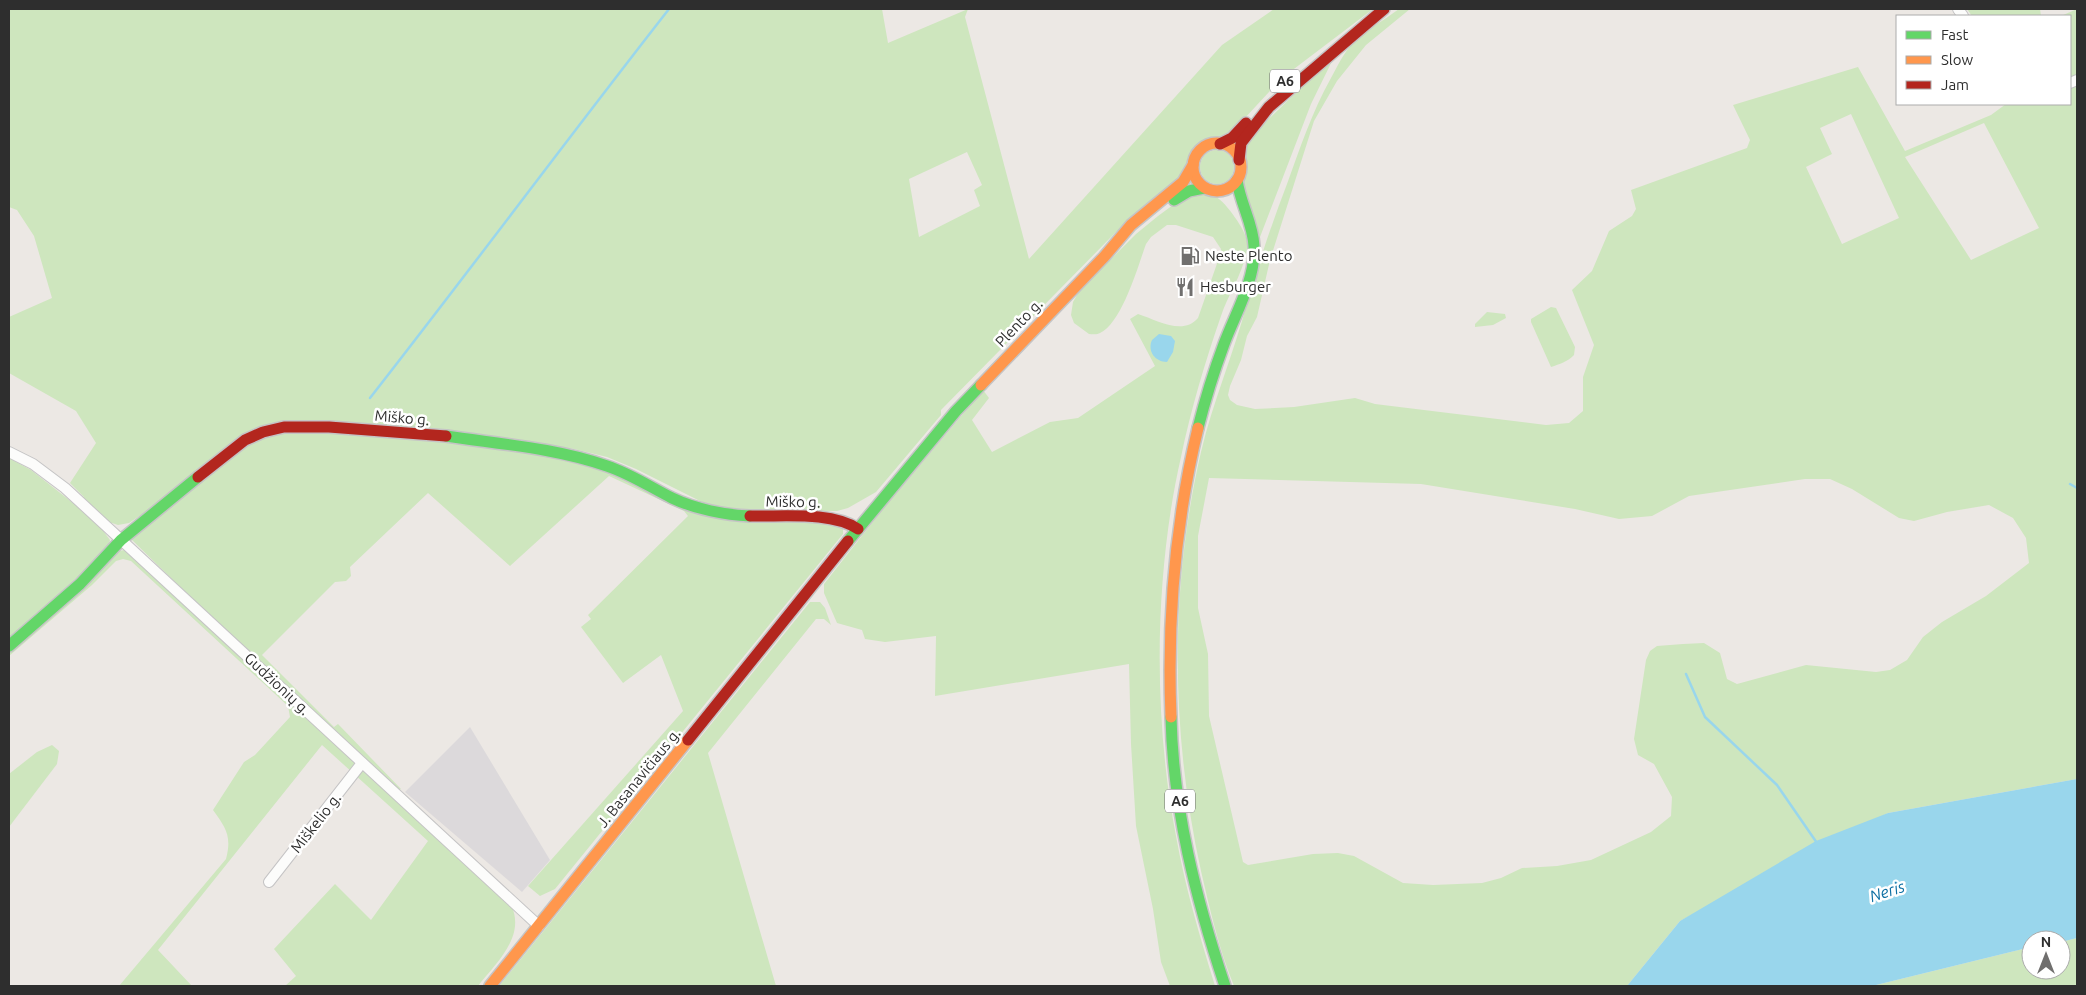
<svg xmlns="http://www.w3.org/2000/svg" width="2086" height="995" font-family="Ubuntu,sans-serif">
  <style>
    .industrial { fill: #dcd9db }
    .green { fill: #cee6be; fill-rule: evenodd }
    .water { fill: #99d6ec }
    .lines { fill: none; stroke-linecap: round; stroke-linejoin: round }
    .stream { stroke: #99d6ec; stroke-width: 2.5 }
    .street-casing { stroke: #c5c4c5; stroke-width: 12 }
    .fast-casing { stroke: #c5c4c5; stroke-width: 14 }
    .slow-casing { stroke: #c5c4c5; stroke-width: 14 }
    .jam-casing { stroke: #c5c4c5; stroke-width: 14 }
    .street { stroke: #fcfcfb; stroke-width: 10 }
    .fast { stroke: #63d668; stroke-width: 11 }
    .slow { stroke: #ff974d; stroke-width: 11 }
    .jam { stroke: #b3261e; stroke-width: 11 }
    .labels { text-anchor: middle; stroke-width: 5; stroke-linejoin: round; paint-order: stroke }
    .shield { fill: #fff; stroke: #6d6d6d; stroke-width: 1 }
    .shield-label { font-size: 14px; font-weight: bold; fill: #2e2e2e }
    .poi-label { font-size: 15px; fill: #2e2e2e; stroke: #fff; text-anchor: start }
    .street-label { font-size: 15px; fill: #2e2e2e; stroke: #fff }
    .water-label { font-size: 16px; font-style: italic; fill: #0d6fa3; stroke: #fff }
  </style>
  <rect width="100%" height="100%" fill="#ece8e4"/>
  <path class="industrial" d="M470,727L550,860L522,892L405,792Z"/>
  <g class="green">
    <path d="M9,9H882L888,43L968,9L965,17L1029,259L1222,45L1274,9H1373L1282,78L1231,133L1225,137L1211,138L1202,141L1195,148L1190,156L1185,177L1116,232L941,410V415L876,492L848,508L837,511L733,510L702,502L636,469L607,457L574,449L476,436L275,425L129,523L118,525L112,523L104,532L110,540L108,549L9,640V458L31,470L73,503L84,497L70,483L96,443L76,411L9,373V317L52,298L34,236L17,210L9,207ZM967,152L982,185L974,190L980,206L919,237L909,179Z"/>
    <path d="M1399,9H1410L1366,45L1337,81L1314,121L1270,260L1257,317L1247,336L1241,360L1230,386L1228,395L1230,400L1237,405L1255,409L1294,407L1355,398L1375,404L1546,425L1569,423L1583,411V377L1594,345L1572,290L1592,271L1609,231L1632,216L1636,209L1631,190L1747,148L1750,140L1733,105L1858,67L1905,151L1991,115L2006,104H2070V16H2061L2077,9V779L1888,813L1680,921L1627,986H1234C1219,949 1210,910 1201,871C1171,734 1169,590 1201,452C1213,401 1234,353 1247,303C1259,262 1272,223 1287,184C1300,148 1312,112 1331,78C1337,67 1344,52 1353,43C1366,30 1384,20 1399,9ZM1851,114L1899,218L1842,244L1806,167L1832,154L1820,128ZM1984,123L2039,228L1971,260L1905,157ZM1209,478L1421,484L1575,509L1619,519L1652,516L1689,496L1805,479H1830L1852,489L1899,518L1914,521L1947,512L1989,505L2013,518L2026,538L2029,563L1986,596L1942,622L1923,637L1907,660L1890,670L1876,672L1806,665L1737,684L1727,679L1720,653L1704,643L1683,644L1657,646L1650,651L1646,660L1634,739L1638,755L1654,764L1672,797L1671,816L1651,832L1591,860L1557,866L1522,868L1501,878L1482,883L1433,885L1403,883L1354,856L1338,853L1313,854L1248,865L1243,862L1209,716L1208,654L1198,608V536Z"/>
    <path d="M1967,9H2040L2041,16H1972Z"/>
    <path d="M1335,55L1311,104L1260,237L1241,184L1245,176L1247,140Z"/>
    <circle cx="1217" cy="167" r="17"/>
    <path d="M1200,193C1205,194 1212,195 1216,197C1226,202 1246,231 1247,241C1249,264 1228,294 1221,316C1205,362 1191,409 1181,457C1154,575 1153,718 1176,836C1185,887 1200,937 1215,986H1170L1161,962L1153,909L1136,826L1131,744L1129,664L935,696L936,636L885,642L865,639L862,630L837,623L824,593V584L883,509L983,390L989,398L972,420L992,452L1050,422L1078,418L1155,366L1130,319L1138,314C1157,320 1183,336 1198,318L1220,255L1221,249L1213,237L1176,225H1167L1151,237L1146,244C1138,266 1122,323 1100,333C1097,335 1092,334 1089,334L1074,323L1071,315L1073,302L1080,290L1136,234L1158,216L1184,197Z"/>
    <path d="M1551,307L1556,308L1575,347L1574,355C1567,362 1560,364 1551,367L1531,322V319Z"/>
    <path d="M1487,312L1505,314L1506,318L1493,325L1475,327V324Z"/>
    <path d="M297,431L376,435L496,448L541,455L611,472L696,511L829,522L843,527V534L555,889L540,896L528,886L683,711L661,655L623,683L581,627L591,619L588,615L688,516L684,511L609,476L510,566L428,493L350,567L351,576L346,581L335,582L262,655L334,727L338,724L401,789L397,791L178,585L130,538L238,451L258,439Z"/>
    <path d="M125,550L512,907C525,938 495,964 478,986H285L296,976L274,949L335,884L371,920L428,841L322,745L158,950L192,986H119L226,859C232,836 226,828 213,810L244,762L255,755L290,717L288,706L131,561L123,559L116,561L92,585L9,656V645L118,551Z"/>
    <path d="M810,602H820L825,608L831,625L824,619H816L708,753L776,986H499Z"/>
    <path d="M52,745L59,751L57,764L9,827V774L37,752Z"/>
    <path d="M2077,938V986H1872L2031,947V970H2061V942Z"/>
  </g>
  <g class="water">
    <path d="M1159,334L1171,336L1175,341L1173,352L1167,362C1155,362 1147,351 1152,340Z"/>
    <path d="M2077,779V938L2061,942V940H2031V947L1872,986H1627L1680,921L1816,841L1888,813Z"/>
  </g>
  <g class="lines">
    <g class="stream">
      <path d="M370,398C471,269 568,138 669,9"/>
      <path d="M2070,484L2077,488"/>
      <path d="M1686,674L1705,717L1777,785L1817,843"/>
    </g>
    <g class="street-casing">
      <g id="street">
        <path d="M1958,9L1963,16"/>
        <path d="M2070,83L2077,80"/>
        <path d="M9,452L33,464L65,488L539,926"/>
        <path d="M269,882L362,763"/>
      </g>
    </g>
    <g class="fast-casing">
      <g id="fast">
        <path d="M1174,200L1189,191L1204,188"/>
        <path d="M1198,428C1205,400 1214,371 1224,344C1235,314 1256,279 1254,246C1253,223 1240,203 1237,180"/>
        <path d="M446,436C499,444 556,448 607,466C631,474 650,487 672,498C695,509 725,515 750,516"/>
        <path d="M848,541L956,411L981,385"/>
        <path d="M9,646L80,584L121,540L198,477"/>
        <path d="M1171,717C1173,809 1196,899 1225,986"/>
      </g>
    </g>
    <g class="slow-casing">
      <g id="slow">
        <circle cx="1217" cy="167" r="24"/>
        <path d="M981,385L1104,257L1131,225L1183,182L1193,165"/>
        <path d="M1171,717C1167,619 1175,523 1198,428"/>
        <path d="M490,986L688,740"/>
      </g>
    </g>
    <g class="jam-casing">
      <g id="jam">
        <path d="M1220,144L1232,138L1246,123"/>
        <path d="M1239,160L1241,143L1269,107L1384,9"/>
        <path d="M198,477L245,440L263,432L284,427H329L446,436"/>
        <path d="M750,516C782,517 831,511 858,529"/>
        <path d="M688,740L848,541"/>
      </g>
    </g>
    <use href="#street" class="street"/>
    <use href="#fast" class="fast"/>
    <use href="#slow" class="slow"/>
    <use href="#jam" class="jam"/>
  </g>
  <defs>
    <g id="fuel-bare" transform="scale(1.5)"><path d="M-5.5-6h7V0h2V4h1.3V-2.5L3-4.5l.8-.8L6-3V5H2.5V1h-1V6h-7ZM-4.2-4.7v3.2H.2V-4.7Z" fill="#706f6e" stroke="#fff" stroke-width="2.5" paint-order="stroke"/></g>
    <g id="restaurant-bare" transform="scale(1.5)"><path d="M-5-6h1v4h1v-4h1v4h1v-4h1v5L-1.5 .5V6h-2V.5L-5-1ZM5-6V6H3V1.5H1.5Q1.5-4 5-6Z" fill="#706f6e" stroke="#fff" stroke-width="2.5" paint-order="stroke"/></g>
  </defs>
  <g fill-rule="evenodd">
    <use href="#fuel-bare" x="1190" y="256"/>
    <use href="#restaurant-bare" x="1185" y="287"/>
  </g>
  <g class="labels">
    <g class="shield">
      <rect x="1270" y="69.5" width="30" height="23" rx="4"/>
      <rect x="1165" y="789.5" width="30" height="23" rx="4"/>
    </g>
    <g class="shield-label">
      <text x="1285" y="86">A6</text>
      <text x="1180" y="806">A6</text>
    </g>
    <g class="poi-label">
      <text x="1205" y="261">Neste Plento</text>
      <text x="1200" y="292">Hesburger</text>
    </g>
    <g class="street-label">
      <text transform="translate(1019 323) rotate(-46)" y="5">Plento g.</text>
      <text transform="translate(402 418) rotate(5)" y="5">Miško g.</text>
      <text transform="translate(793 502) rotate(1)" y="5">Miško g.</text>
      <text transform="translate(277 684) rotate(43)" y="5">Gudžionių g.</text>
      <text transform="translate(639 778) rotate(-51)" y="5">J. Basanavičiaus g.</text>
      <text transform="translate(316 823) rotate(-52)" y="5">Miškelio g.</text>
    </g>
    <g class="water-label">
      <text transform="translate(1887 891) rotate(-18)" y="6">Neris</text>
    </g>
  </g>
  <rect width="2086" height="995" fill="none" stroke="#2e2e2e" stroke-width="20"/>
  <rect x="1896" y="15" width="175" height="90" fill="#ffffff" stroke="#ababab"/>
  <rect x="1906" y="31" width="25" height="8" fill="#63d668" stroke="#ababab"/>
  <text x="1941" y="40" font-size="15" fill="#2e2e2e">Fast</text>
  <rect x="1906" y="56" width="25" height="8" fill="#ff974d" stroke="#ababab"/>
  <text x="1941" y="65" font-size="15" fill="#2e2e2e">Slow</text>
  <rect x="1906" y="81" width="25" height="8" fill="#b3261e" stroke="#ababab"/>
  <text x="1941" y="90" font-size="15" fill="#2e2e2e">Jam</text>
  <g transform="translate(2046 955)"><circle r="24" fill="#ffffff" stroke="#ababab"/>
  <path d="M0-4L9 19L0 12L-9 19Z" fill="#706f6e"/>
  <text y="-8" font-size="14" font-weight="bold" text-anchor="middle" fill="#2e2e2e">N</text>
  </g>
</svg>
